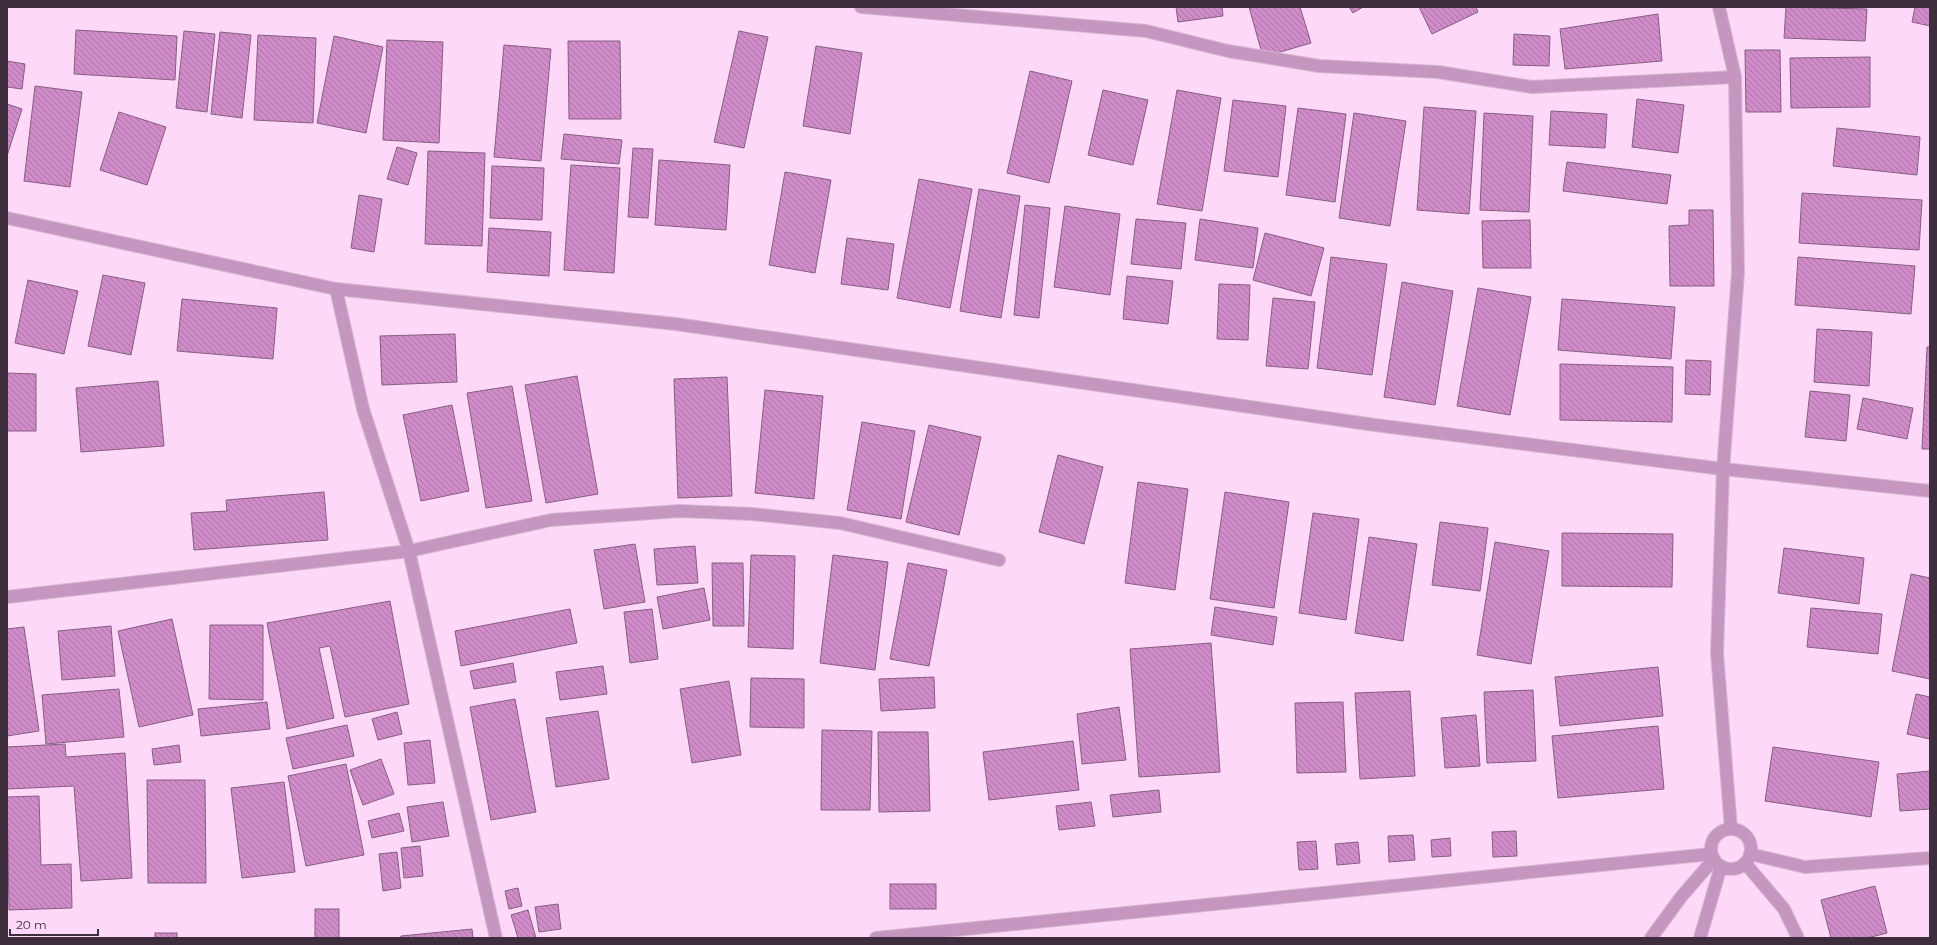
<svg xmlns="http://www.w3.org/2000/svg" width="1937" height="945" font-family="Montserrat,sans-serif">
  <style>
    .building { fill: url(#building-back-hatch); stroke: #865e81 }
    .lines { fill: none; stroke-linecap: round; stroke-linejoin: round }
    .street-casing { stroke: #d7b6d2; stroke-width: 14 }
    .street { stroke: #c596bf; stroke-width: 12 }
  </style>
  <defs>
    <pattern id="building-back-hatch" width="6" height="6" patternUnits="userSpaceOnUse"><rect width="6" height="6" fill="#d08cc8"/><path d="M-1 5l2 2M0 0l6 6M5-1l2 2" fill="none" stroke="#aa73a4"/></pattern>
  </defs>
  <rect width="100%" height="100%" fill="#fdd8f8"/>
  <g class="building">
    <path d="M1176,7H1222L1223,16L1178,22Z"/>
    <path d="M1249,7H1300L1311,43L1263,57Z"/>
    <path d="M1349,7H1363L1353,13Z"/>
    <path d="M1419,7H1476L1478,12L1432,34Z"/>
    <path d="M1786,7L1867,9L1865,41L1784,38Z"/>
    <path d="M1915,7H1930V26L1912,22Z"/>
    <path d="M1658,14L1662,61L1565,69L1560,29Z"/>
    <path d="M76,30L177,36L175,80L74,74Z"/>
    <path d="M184,31L215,34L207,112L176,108Z"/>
    <path d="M739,31L768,37L744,148L714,142Z"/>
    <path d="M220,32L251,35L242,118L211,114Z"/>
    <path d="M1514,34L1550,36L1549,66L1513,65Z"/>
    <path d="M258,35L316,38L313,123L254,120Z"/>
    <path d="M334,36L383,47L366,133L317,123Z"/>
    <path d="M387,40L443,42L439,143L383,140Z"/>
    <path d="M568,41H620L621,119H569Z"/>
    <path d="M504,45L551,49L541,161L494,157Z"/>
    <path d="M816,46L862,53L850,134L803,126Z"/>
    <path d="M1745,50H1780L1781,112H1746Z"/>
    <path d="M1870,57V107L1791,108L1790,58Z"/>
    <path d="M7,61L25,64L22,89L7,87Z"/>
    <path d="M1030,71L1072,81L1049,183L1007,173Z"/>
    <path d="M35,86L82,92L70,187L24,181Z"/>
    <path d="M1103,90L1148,100L1133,165L1088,155Z"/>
    <path d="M1177,90L1221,98L1202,211L1157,204Z"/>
    <path d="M1637,99L1684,105L1678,153L1632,147Z"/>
    <path d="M1233,100L1286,106L1278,177L1224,171Z"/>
    <path d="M7,104L22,109L7,156Z"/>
    <path d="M1424,107L1476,111L1469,214L1417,210Z"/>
    <path d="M1298,108L1346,114L1335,202L1286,195Z"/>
    <path d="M1551,111L1607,114L1605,148L1549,145Z"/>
    <path d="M119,112L166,127L147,185L100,170Z"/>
    <path d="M1354,113L1406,121L1390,226L1339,218Z"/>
    <path d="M1484,113L1533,116L1529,212L1480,210Z"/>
    <path d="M1837,128L1920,137L1917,175L1833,166Z"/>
    <path d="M564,134L622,140L619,164L561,159Z"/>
    <path d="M397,147L417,153L408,185L387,179Z"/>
    <path d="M633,148L653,149L648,218L628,217Z"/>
    <path d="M428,151L485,153L482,246L425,244Z"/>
    <path d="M659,160L730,165L726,230L655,225Z"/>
    <path d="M1567,162L1671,175L1667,204L1563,191Z"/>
    <path d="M571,165L620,168L614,273L564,270Z"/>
    <path d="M492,166L544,168L542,220L490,218Z"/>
    <path d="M785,172L831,180L815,273L769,265Z"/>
    <path d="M919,179L972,189L950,308L897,298Z"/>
    <path d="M979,189L1020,196L1001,318L960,311Z"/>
    <path d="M1802,193L1922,200L1919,250L1799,243Z"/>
    <path d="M359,195L382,199L374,252L351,248Z"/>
    <path d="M1025,205L1050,208L1039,318L1014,315Z"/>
    <path d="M1065,206L1120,214L1110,295L1054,287Z"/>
    <path d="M1689,210H1713L1714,286H1670L1669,226L1689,225Z"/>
    <path d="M1136,219L1186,223L1181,269L1131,264Z"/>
    <path d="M1200,219L1258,228L1253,268L1195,260Z"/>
    <path d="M1530,220L1531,268H1483L1482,221Z"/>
    <path d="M489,228L551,232L549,276L487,272Z"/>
    <path d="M1265,233L1324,248L1311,296L1253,280Z"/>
    <path d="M847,238L894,244L888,290L841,284Z"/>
    <path d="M1331,257L1387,264L1372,375L1317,368Z"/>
    <path d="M1798,257L1915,266L1911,314L1795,305Z"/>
    <path d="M103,275L145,283L131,355L88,346Z"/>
    <path d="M1127,276L1173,281L1168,324L1123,319Z"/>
    <path d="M28,280L78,291L64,354L15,343Z"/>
    <path d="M1402,282L1453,291L1435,405L1384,397Z"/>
    <path d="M1219,284L1250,285L1248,340L1217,339Z"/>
    <path d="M1478,288L1531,297L1510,415L1457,406Z"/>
    <path d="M1273,298L1315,302L1308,369L1266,366Z"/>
    <path d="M182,299L277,308L273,359L177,351Z"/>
    <path d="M1562,299L1675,307L1671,359L1558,350Z"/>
    <path d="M1817,329L1872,332L1869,386L1814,382Z"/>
    <path d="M455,334L457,382L382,385L380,336Z"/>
    <path d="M1927,347H1930V449H1922Z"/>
    <path d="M1686,360L1711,361L1710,395L1685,394Z"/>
    <path d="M1560,364L1673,367L1672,422L1560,420Z"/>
    <path d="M7,373L36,374V431H7Z"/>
    <path d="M577,376L598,494L546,503L525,385Z"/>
    <path d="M727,377L732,496L678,498L674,379Z"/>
    <path d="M158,381L164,446L81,452L76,388Z"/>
    <path d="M512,386L532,501L486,508L467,393Z"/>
    <path d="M765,390L823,396L814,499L755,493Z"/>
    <path d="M1810,391L1850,395L1846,441L1805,437Z"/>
    <path d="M1863,398L1913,408L1907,439L1857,429Z"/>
    <path d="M452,405L469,491L421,501L403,415Z"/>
    <path d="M862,422L915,431L901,519L847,510Z"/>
    <path d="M929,425L981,437L959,535L906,522Z"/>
    <path d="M1058,455L1103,467L1084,544L1039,532Z"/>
    <path d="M1138,482L1188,489L1175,590L1125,583Z"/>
    <path d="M324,492L328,540L194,550L191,513L227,511L226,500Z"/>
    <path d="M1225,492L1289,502L1274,608L1210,599Z"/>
    <path d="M1313,513L1359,519L1346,620L1299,613Z"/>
    <path d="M1440,522L1488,528L1480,591L1432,585Z"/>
    <path d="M1562,533L1673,534L1672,587L1562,586Z"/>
    <path d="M1369,537L1417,544L1403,641L1355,633Z"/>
    <path d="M1495,542L1549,551L1531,664L1477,655Z"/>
    <path d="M635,544L645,602L604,609L594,550Z"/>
    <path d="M695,546L698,583L657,585L654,549Z"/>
    <path d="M1784,548L1864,558L1859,604L1778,593Z"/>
    <path d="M751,555L795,556L793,649L748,647Z"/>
    <path d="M833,555L888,562L875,670L820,663Z"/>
    <path d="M712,563H743L744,626H713Z"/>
    <path d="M908,563L947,570L929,666L890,659Z"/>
    <path d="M1911,574L1930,578V679L1892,671Z"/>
    <path d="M704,588L710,620L663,629L657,597Z"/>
    <path d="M390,601L409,704L345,717L330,646L319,648L334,718L287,729L267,623Z"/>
    <path d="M1215,607L1277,617L1273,645L1211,635Z"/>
    <path d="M1811,608L1882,614L1878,654L1807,647Z"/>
    <path d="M570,609L577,643L461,666L455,631Z"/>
    <path d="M652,609L658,659L630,663L624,612Z"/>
    <path d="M172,619L193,715L139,727L118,631Z"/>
    <path d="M210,625H263V700L209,699Z"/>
    <path d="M111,626L115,676L62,680L58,631Z"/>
    <path d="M24,627L39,731L7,736V629Z"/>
    <path d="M1211,643L1220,772L1139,777L1130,649Z"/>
    <path d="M513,663L516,682L474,689L470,671Z"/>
    <path d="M603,666L607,694L560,700L556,672Z"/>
    <path d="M1658,667L1663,716L1560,726L1555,677Z"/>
    <path d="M934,677L935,708L881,711L879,679Z"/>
    <path d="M751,678L804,679V728L750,727Z"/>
    <path d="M729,681L741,755L692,763L680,689Z"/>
    <path d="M119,689L124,737L46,744L42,695Z"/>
    <path d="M1533,690L1536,761L1487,763L1484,692Z"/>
    <path d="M1410,691L1415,776L1360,779L1355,693Z"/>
    <path d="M1916,694L1930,697V739L1907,734Z"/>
    <path d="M515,699L536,812L491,820L470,707Z"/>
    <path d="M267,702L270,729L201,736L198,709Z"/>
    <path d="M1343,702L1346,772L1297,773L1295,703Z"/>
    <path d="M1119,707L1126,760L1082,764L1077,714Z"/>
    <path d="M598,711L609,779L556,787L546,718Z"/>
    <path d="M397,712L402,734L378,740L372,719Z"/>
    <path d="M1476,715L1480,766L1445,768L1441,718Z"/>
    <path d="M347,725L354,756L293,769L286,738Z"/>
    <path d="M1658,726L1664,789L1558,798L1552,736Z"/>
    <path d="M822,730L872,731L870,810H821Z"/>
    <path d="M878,732H928L930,811L879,812Z"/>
    <path d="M430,740L435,783L408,785L404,743Z"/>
    <path d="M1073,741L1079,790L989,800L983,752Z"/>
    <path d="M65,744L66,757L125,753L132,878L81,881L74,786L7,789V747Z"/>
    <path d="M179,745L181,762L154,765L152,749Z"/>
    <path d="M1773,747L1879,762L1871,817L1765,801Z"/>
    <path d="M381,759L394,794L363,805L350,770Z"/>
    <path d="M346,764L364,855L306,866L288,776Z"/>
    <path d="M1930,771V809L1900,811L1897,774Z"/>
    <path d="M147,780H205L206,883H148Z"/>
    <path d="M284,782L295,872L242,878L231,788Z"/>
    <path d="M1159,790L1161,812L1113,817L1110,795Z"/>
    <path d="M39,796L41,865L71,864L72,908L9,910L7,797Z"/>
    <path d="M443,802L449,836L412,842L407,807Z"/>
    <path d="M1091,802L1095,826L1059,830L1056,806Z"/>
    <path d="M399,813L404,831L372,838L368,821Z"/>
    <path d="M1516,831L1517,856L1493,857L1492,832Z"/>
    <path d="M1413,835L1415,860L1389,862L1388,836Z"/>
    <path d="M1450,838L1451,856L1432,857L1431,840Z"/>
    <path d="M1316,841L1318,869L1299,870L1297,842Z"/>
    <path d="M1358,842L1360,863L1337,865L1335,844Z"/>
    <path d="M420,846L423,876L404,878L401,848Z"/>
    <path d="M397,852L401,888L383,891L379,854Z"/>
    <rect x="890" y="884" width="46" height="25"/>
    <path d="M1875,886L1887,933L1867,938H1831L1821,900Z"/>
    <path d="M518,888L522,906L509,909L505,891Z"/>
    <path d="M558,904L561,929L539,932L535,907Z"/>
    <rect x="315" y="909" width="24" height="29"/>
    <path d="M528,910L536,938H518L511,915Z"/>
    <path d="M472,929L473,938H401V936Z"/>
    <rect x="155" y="933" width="22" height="5"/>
  </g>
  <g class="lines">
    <g class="street-casing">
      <g id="street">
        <path d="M861,7L1146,31L1228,51L1319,66L1438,72L1532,87L1735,77"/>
        <path d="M1719,7L1735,77L1738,273L1723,469L1717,653L1731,829"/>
        <path d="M7,218L336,289L676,324L1375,425L1723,469L1930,491"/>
        <path d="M336,289L363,409L409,551L496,938"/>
        <path d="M7,597L409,551L551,520L680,511L752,514L840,523L999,560"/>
        <circle cx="1731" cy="849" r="20"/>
        <path d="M1750,854L1805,867L1930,858"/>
        <path d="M1745,863L1784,909L1798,938"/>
        <path d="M876,938L1711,854"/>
        <path d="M1651,938L1681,897L1714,859"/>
        <path d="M1700,938L1721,866"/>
      </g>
    </g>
    <use href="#street" class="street"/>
  </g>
  <rect width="1937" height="945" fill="none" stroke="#3e2d3c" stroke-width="16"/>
  <path d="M10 929v6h88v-6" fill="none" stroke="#3e2d3c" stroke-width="2"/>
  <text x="16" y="929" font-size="12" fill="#3e2d3c" stroke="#fdd8f8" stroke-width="3" paint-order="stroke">20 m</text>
</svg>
